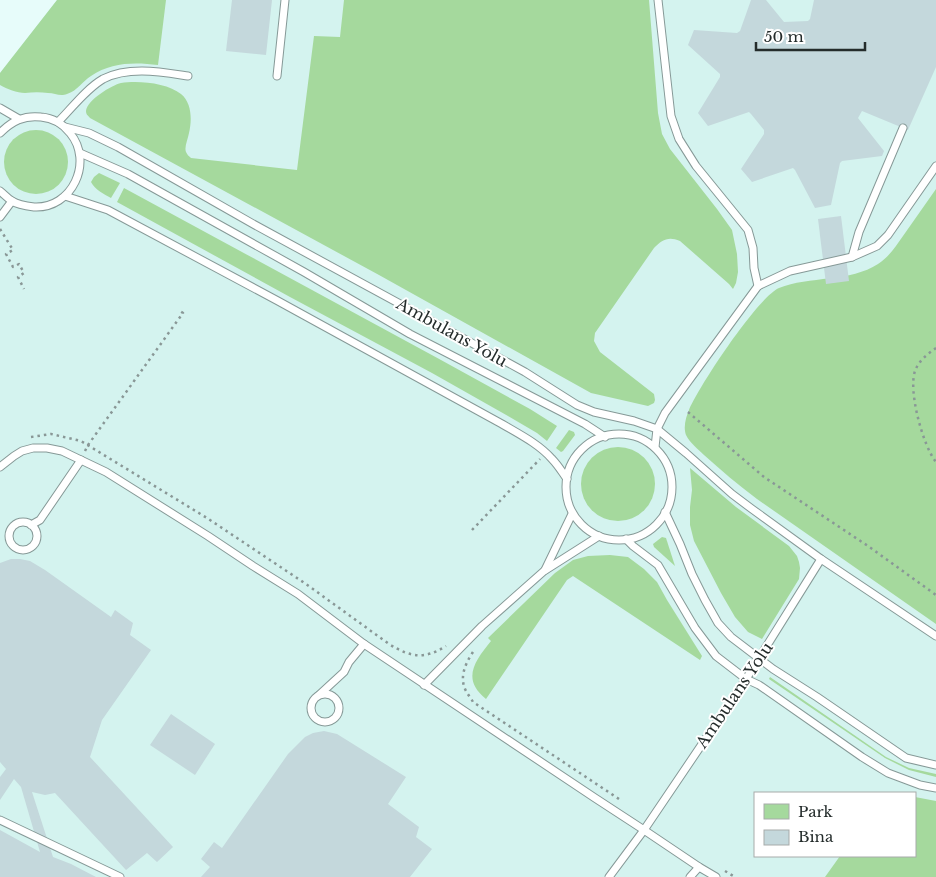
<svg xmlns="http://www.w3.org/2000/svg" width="936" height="877" font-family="'Libre Baskerville',serif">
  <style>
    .built { fill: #d4f3ef; fill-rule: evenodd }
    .green { fill: #a5d99d }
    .building { fill: #c4d8dc }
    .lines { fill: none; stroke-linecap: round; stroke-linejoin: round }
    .service-casing { stroke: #869997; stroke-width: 9 }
    .path { stroke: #899796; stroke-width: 2.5; stroke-dasharray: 2.5 4; stroke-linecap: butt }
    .service { stroke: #fff; stroke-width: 7 }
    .labels { text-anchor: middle; stroke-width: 4; stroke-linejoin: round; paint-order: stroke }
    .street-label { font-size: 16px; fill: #242c2b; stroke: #fff }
  </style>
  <rect width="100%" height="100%" fill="#e7fcfa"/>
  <path class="built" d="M57,0H936V877H0V73ZM755,793H915V856H755Z"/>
  <g class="green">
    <path d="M57,0H166L158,65C135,62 111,62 91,76C83,81 77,91 67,94C60,97 55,93 48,93C41,92 33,92 25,93C17,93 7,89 0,85V73Z"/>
    <path d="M344,0H649L658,113L662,134L670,149L717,209L732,230L737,254L738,272L736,283L733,289L729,284L680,241C668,236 662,240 654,248L595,333L594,341L600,352L654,394L655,400L654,403L648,406L591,393L379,275L90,118C88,115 86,115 86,111C87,100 112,85 121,83C138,80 168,83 181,94C192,103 192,120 189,133C188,139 184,147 186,152C188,156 189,156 191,158L297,170L314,36L340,37Z"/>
    <circle cx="36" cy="162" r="32"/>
    <path d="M99,173L120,183L111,198C104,194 95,190 91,182L94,177Z"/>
    <path d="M124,188L441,360L530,409L557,426L547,441L537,433L508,416L432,373L290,297L117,202Z"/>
    <path d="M936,189V624L757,499C738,485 721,470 704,455C698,449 690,443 686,435C683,427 686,417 689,410C699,386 758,297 779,288C809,276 851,282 878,264C889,257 896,246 903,236C914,220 925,205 936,189Z"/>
    <path d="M569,430L574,432L575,435L563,451L561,452L556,448Z"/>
    <circle cx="618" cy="484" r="37"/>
    <path d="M690,468L736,507L789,546L797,556L799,562L800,568L799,579L762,639L748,632L735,617L721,593L694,541L690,525V507L692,490Z"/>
    <path d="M662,537L666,538L675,566L654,547L653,544Z"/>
    <path d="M610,555L628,557L644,569L657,582L667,600L702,656L700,660L573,576L567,580L486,699C461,679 475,661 491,641L488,638L555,573L573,560L588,556Z"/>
    <path d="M770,677L886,757L909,768L936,774V777L909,770L885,758L769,679Z"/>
    <path d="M915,797L936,801V877H825L840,856H915Z"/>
  </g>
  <g class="building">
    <path d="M232,0H272L266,55L226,51Z"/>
    <path d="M751,0H766L784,22L808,21L810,19L814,0H936V67L908,130L862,111L858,118L884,151L882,156L842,161L840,163L831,205L815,208L795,170L793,168L752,182L741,169L764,134V130L751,114L749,112L708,126L698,113L720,77V74L688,45L694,30L737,33L740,31Z"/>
    <path d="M841,216L849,281L826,284L818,219Z"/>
    <path d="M11,559H20L30,561L45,570L111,617L115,610L133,623L130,635L151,650L102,720L90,757L173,847L157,862L147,853L126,870L55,793L45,795L32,792L53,857L71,864L96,877H0V830L40,852L21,787L14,779L0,800V777L6,769L0,762V563Z"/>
    <path d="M171,714L215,744L195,775L150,745Z"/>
    <path d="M324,731L337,734L406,777L388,804L419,827L416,837L432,849L410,877H201L210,867L201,859L214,842L222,848L288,754L305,737L313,733Z"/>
  </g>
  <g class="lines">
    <g class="service-casing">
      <g id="service">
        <path d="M658,0L671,116L679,139L696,166L748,230L753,248L754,268L758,286"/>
        <path d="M277,76L285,0"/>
        <path d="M0,108L19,119"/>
        <path d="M58,122C72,108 86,89 103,79C129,66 161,72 188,76"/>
        <path d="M65,127L89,133L118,147L255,225L525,372L577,405L594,412L634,421L657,429L686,453L732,494L752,509L821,559L936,636"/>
        <path d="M0,133C12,121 24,115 41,117C53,118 63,124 70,133C94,162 72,209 34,207C26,206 18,205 12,201C7,198 4,194 0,191"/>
        <path d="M80,153L128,174L304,272L410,334L585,424L605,437"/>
        <path d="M65,196L108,210L278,301L502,424C519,434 539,444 552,459C558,465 562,472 567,479"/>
        <path d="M0,217L12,201"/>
        <path d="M852,257L859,232L903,128"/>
        <circle cx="619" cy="487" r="53"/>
        <path d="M655,447L657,429L665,413L758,286L790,271L852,257L877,246L888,235L936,166"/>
        <path d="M0,467L14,456L22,451L33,448H47L62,451L106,472L208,536L253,566L298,594L364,644L595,798L644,830L699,867L716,877"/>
        <path d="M665,512L680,544L692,574L705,600L718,623L731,637L773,669L817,697L906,758L936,765"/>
        <circle cx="23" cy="536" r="14"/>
        <path d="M31,525L40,520L81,460"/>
        <path d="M626,539L633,546L658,565L695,628L716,656L746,679L759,685L862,757L888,773L920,785L936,788"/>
        <path d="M545,570L572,514"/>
        <path d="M424,685L482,626L544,571L599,536"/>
        <circle cx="325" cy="708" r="14"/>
        <path d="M319,695L344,672L349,662L364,644"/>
        <path d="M0,820L120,877"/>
        <path d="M609,877L644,830L746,679L821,559"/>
        <path d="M690,877L699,867"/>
      </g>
    </g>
    <g class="path">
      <path d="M0,229L13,250L6,254L13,267L19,264L24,273L18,277L24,289"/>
      <path d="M936,348C928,354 919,360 915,371C908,391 923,446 936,462"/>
      <path d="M688,412L764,477L868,546L936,595"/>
      <path d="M31,437L51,434L81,441L207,518L306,584L389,644C410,657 424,660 446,646"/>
      <path d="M85,451L88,445L183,313L180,311"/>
      <path d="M472,530L540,459"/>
      <path d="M473,652C465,664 459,678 466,691C468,695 471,698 473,702L619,799"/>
      <path d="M725,871L735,877"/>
    </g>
    <use href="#service" class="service"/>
  </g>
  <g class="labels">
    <g class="street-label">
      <text transform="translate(452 332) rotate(29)" y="6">Ambulans Yolu</text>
      <text transform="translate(734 695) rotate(-56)" y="6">Ambulans Yolu</text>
    </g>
  </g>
  <rect x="754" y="792" width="162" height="65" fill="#ffffff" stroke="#a7abaa"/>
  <rect x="764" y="804" width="25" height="15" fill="#a5d99d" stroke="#a7abaa"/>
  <text x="798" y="817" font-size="15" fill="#242c2b">Park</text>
  <rect x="764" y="830" width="25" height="15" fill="#c4d8dc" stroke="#a7abaa"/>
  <text x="798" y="842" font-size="15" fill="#242c2b">Bina</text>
  <path d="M756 42v8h109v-8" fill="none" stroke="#242c2b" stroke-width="2.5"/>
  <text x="764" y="42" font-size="15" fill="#242c2b" stroke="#ffffff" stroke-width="4" paint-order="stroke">50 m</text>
</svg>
